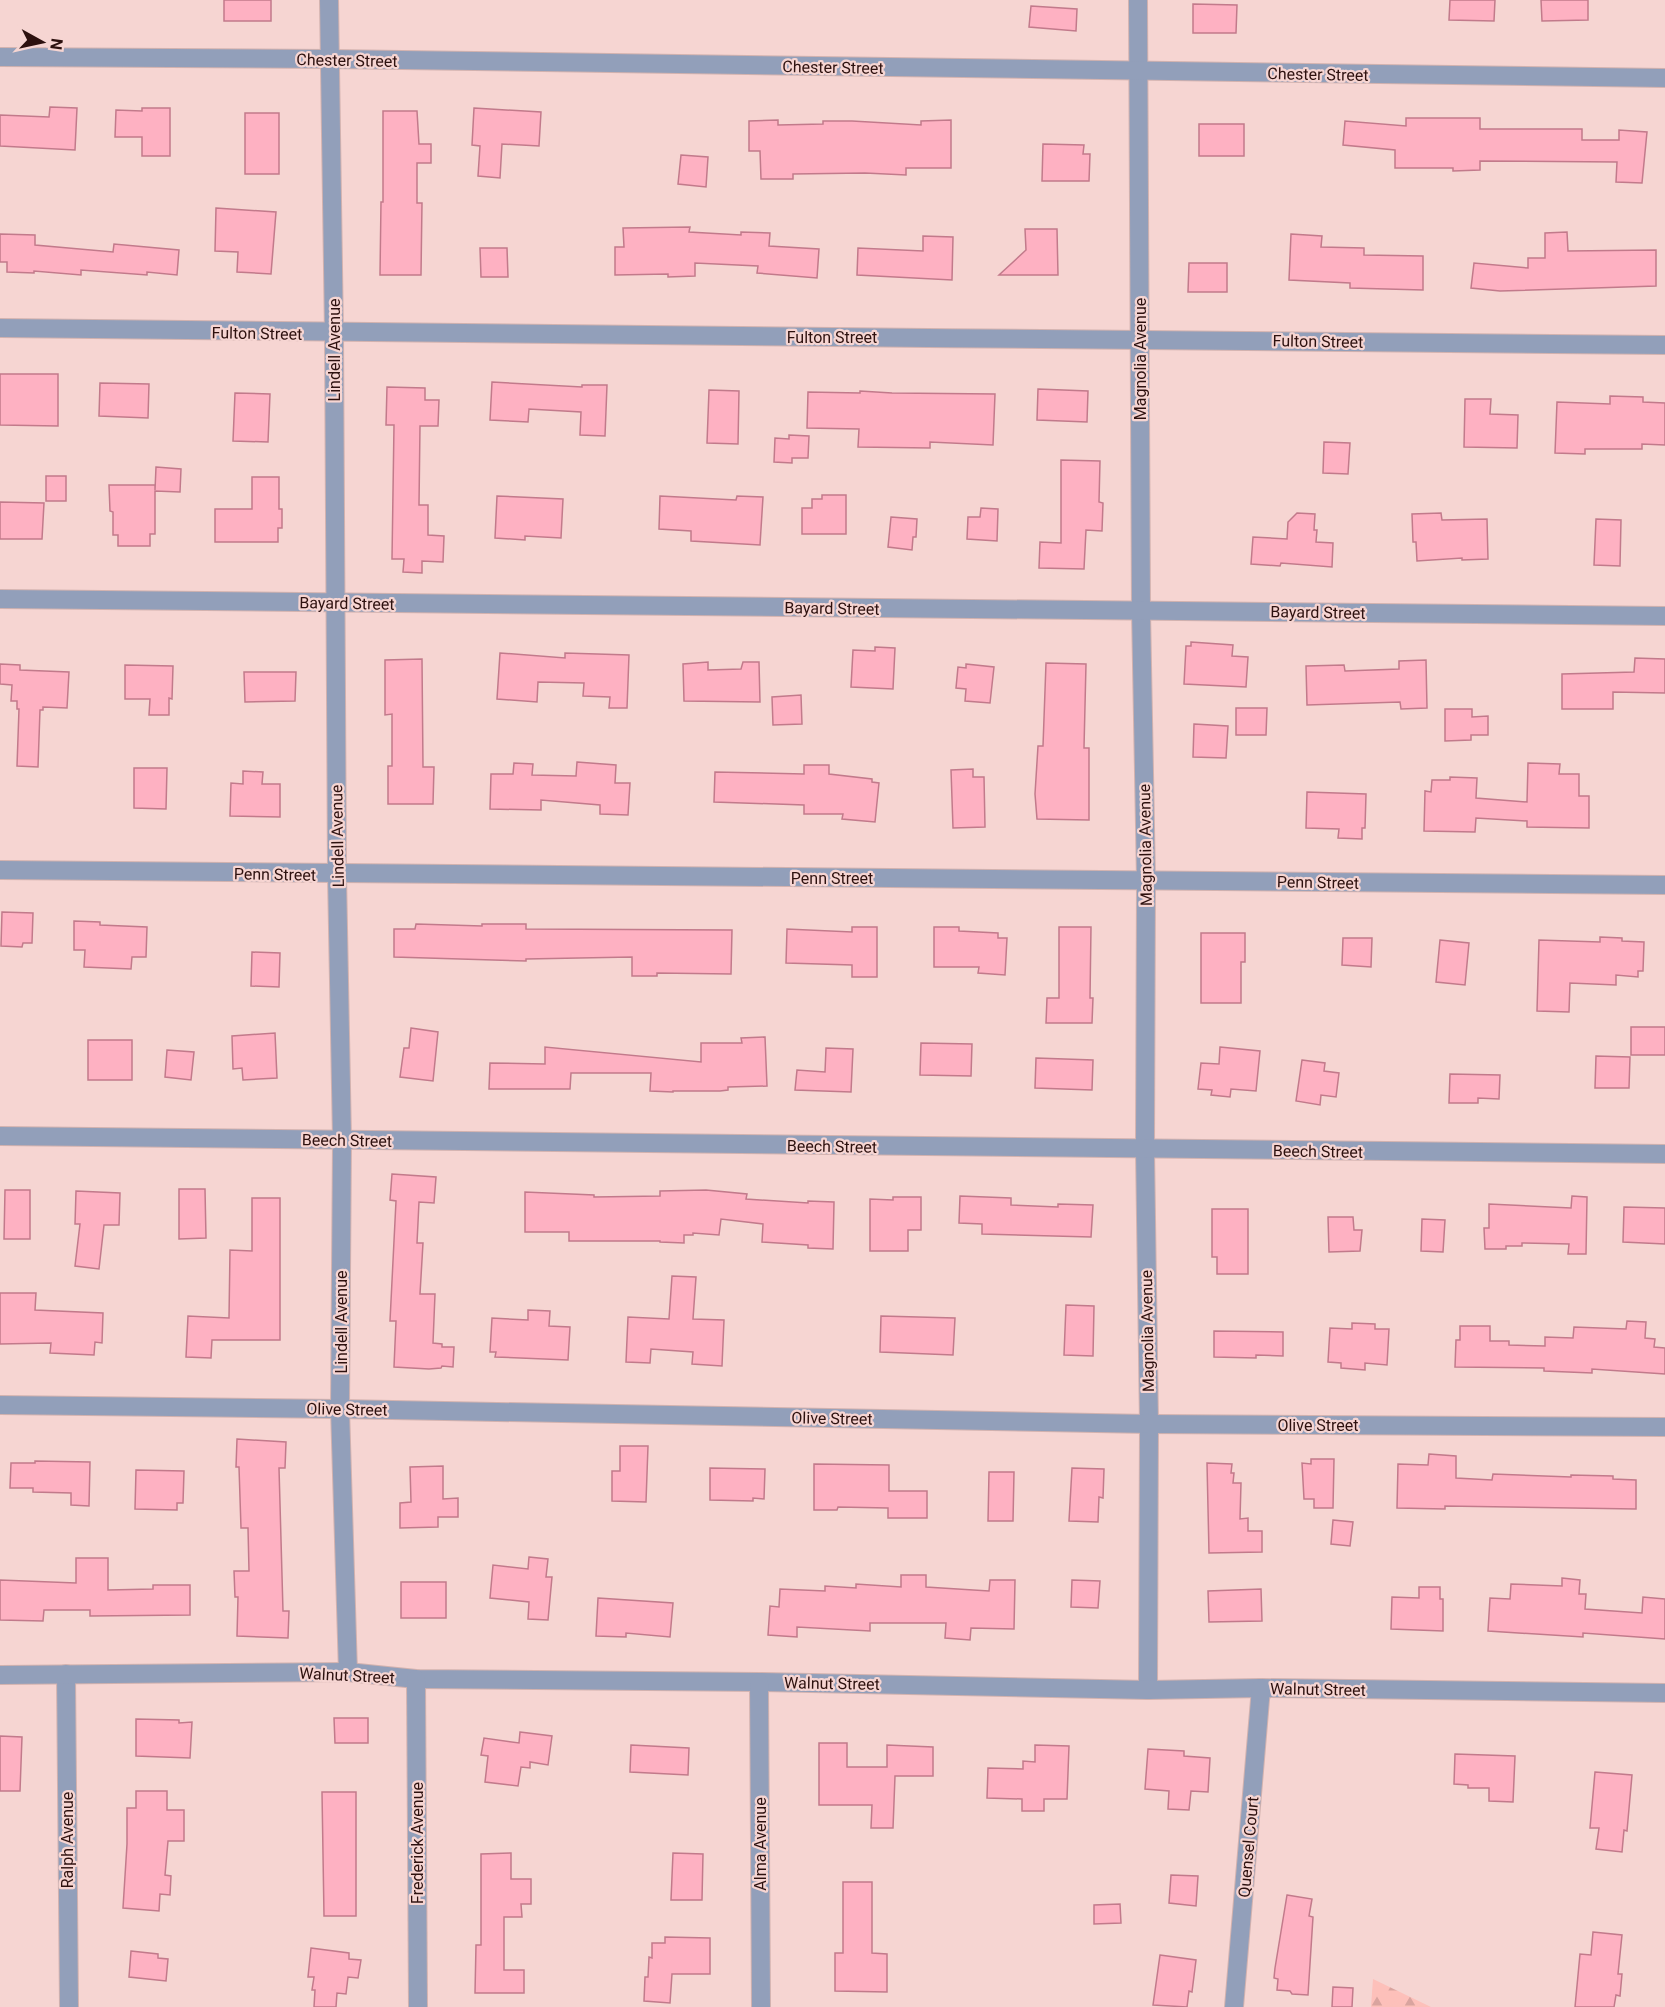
<svg xmlns="http://www.w3.org/2000/svg" width="1665" height="2007" font-family="Roboto,sans-serif">
  <style>
    .forest { fill: url(#forest-firs) }
    .building { fill: #feb1c2; stroke: #c27a8b; stroke-width: 1.5 }
    .lines { fill: none; stroke-linecap: round; stroke-linejoin: round }
    .street-casing { stroke: #d2b2af; stroke-width: 20 }
    .street { stroke: #929fba; stroke-width: 18 }
    .labels { text-anchor: middle; stroke-width: 4.5; stroke-linejoin: round; paint-order: stroke }
    .street-label { font-size: 16px; fill: #2d110f; stroke: #f6d5d2 }
  </style>
  <defs>
    <pattern id="forest-firs" width="22" height="20" patternUnits="userSpaceOnUse" patternTransform="scale(1.5)"><rect width="22" height="20" fill="#fdc0ba"/><path d="M5 1l3.5 6h-7zM16 11l3.5 6h-7z" fill="#d9a49f"/></pattern>
  </defs>
  <rect width="100%" height="100%" fill="#f6d5d2"/>
  <path class="forest" d="M1373,1979L1431,2007H1371Z"/>
  <g class="building">
    <rect x="224" y="0" width="47" height="21"/>
    <path d="M1450,0H1495L1494,21L1449,20Z"/>
    <path d="M1541,0H1588V20L1542,21Z"/>
    <path d="M1193,4L1237,5L1236,33H1193Z"/>
    <path d="M1031,6L1077,9L1076,31L1029,27Z"/>
    <path d="M50,107L77,108L75,150L0,146V115L49,117Z"/>
    <path d="M142,108H170V156H142V137H115L116,110L142,111Z"/>
    <path d="M474,108L541,112L539,146L502,144L500,178L478,176L480,146L472,145Z"/>
    <path d="M383,111H417L419,144H431V163H417V203H422L421,275H380L381,202H383Z"/>
    <rect x="245" y="113" width="34" height="61"/>
    <path d="M1406,118H1480V129H1582V140H1619V130L1647,132L1642,183L1616,182L1617,162L1480,161V170L1453,171V168H1395V150L1343,145L1345,121L1406,126Z"/>
    <path d="M778,120V125L823,124V121H852L921,125V121L951,120V168H906V175L865,173L793,174V179H761L760,151H749V121Z"/>
    <rect x="1199" y="124" width="45" height="32"/>
    <path d="M1043,144L1084,145L1083,154H1090L1089,181H1042Z"/>
    <path d="M681,155L708,157L706,187L678,184Z"/>
    <path d="M216,208L276,212L271,274L237,272L238,252L215,251Z"/>
    <path d="M690,227L689,232L741,235V232L770,233L769,246L819,249L817,278L757,273L758,266L695,263V276L668,277V274L615,275V247H624L623,228Z"/>
    <path d="M1025,229H1057L1058,275H999L1026,250Z"/>
    <path d="M1567,232L1568,251L1656,250V286L1500,291L1471,288L1474,263L1528,268V258H1545V233Z"/>
    <path d="M0,234L35,235V245L113,252L114,244L179,250L177,275L147,272V275L81,270V275L34,271V273L7,272V262H0Z"/>
    <path d="M1291,234L1322,236L1321,247L1364,248V255L1423,256V290L1350,288V283L1289,280Z"/>
    <path d="M923,236L953,237L952,280L857,275L858,248L923,251Z"/>
    <path d="M480,248H507L508,277H481Z"/>
    <path d="M1189,263H1227V292H1188Z"/>
    <path d="M0,374H58V426L0,425Z"/>
    <path d="M492,382L582,387V385H607L605,436L580,435L581,412L529,409L528,422L490,420Z"/>
    <path d="M100,383L149,384L148,418L99,416Z"/>
    <path d="M387,387L425,388V400H439L438,426H420L419,505H428V535L444,536L443,562L422,561V573L403,572L404,559H392L394,425H386Z"/>
    <path d="M1038,389L1088,391L1087,422L1037,420Z"/>
    <path d="M709,390L739,391L738,444L707,443Z"/>
    <path d="M860,391L892,393L995,394L993,445L930,442V448L858,447L859,429L807,428L808,392L860,393Z"/>
    <path d="M235,393L270,394L268,442L233,441Z"/>
    <path d="M1610,396L1643,397V402L1665,403V445L1642,444V449H1585V454L1555,453L1557,402L1610,404Z"/>
    <path d="M1465,399H1491L1490,414L1518,415L1517,448L1464,447Z"/>
    <path d="M789,435L809,436L808,458H792V463L774,462L775,438L789,439Z"/>
    <path d="M1324,442L1350,443L1348,474L1323,473Z"/>
    <path d="M1061,460L1100,461L1099,502L1103,503L1102,531L1086,530L1084,569L1039,568L1040,542L1061,543Z"/>
    <path d="M156,467L181,469L180,492L155,491V534H150V546H118V535H113V512L110,511L109,485H155V490Z"/>
    <rect x="46" y="476" width="20" height="25"/>
    <path d="M252,477H279V509H282V528H278V542H215V509H252Z"/>
    <path d="M822,495H846V534H802V508H812V499H822Z"/>
    <path d="M497,496L563,499L561,538L525,536V540L495,538Z"/>
    <path d="M660,496L736,500L737,496L763,497L760,545L691,541V531L659,529Z"/>
    <path d="M0,502L44,503L42,539H0Z"/>
    <path d="M981,508L998,509L997,541L967,539L968,517H980Z"/>
    <path d="M1297,513L1315,514L1314,530H1317L1316,542L1333,543L1332,567L1281,563L1280,566L1251,564L1253,537L1287,539L1288,522Z"/>
    <path d="M1441,513L1442,520L1487,519L1488,559L1462,560V558L1417,561L1416,542H1413L1412,514Z"/>
    <path d="M891,517L917,519L916,537H913L912,550L888,547Z"/>
    <path d="M1596,519L1621,520L1620,566L1594,565Z"/>
    <path d="M1191,642L1233,645L1232,656L1248,657L1246,687L1184,684L1186,646H1191Z"/>
    <path d="M875,647L895,648L893,689L851,687L853,650L875,651Z"/>
    <path d="M500,653L565,658V653L629,655L627,708H609L610,697L583,696L584,683L538,682L537,702L497,699Z"/>
    <path d="M1635,658L1665,659V693L1613,692V709H1562V674L1634,672Z"/>
    <path d="M422,659L423,767H434L433,804H388V766H392V714L385,715V660Z"/>
    <path d="M1426,660L1427,708L1401,709L1400,702L1307,705L1306,666L1344,665L1345,671L1399,669V661Z"/>
    <path d="M708,662V670L741,669L743,662H759L760,702L684,701L683,664Z"/>
    <path d="M1046,663L1086,664L1084,748H1089V820L1037,819L1035,794L1038,746H1043Z"/>
    <path d="M0,664L20,665V670L69,672L67,708L43,707V710H40L38,767L17,766L19,709H17V701H11L12,685L0,684Z"/>
    <path d="M966,664L994,667L990,703L965,701L966,689L956,688L958,667L966,668Z"/>
    <path d="M125,665L173,666L172,699L169,698V715H149L150,699H125Z"/>
    <path d="M244,672H296L295,701L245,702Z"/>
    <path d="M801,695L802,724L773,725L772,697Z"/>
    <path d="M1236,708H1267L1266,735H1236Z"/>
    <path d="M1445,709H1472V717L1488,716V735H1471V740L1445,741Z"/>
    <path d="M1194,724L1228,726L1226,758L1193,757Z"/>
    <path d="M577,762L616,765L615,783H630L628,815L600,814V805L541,800V810L490,809L491,774H513L514,763L533,764L532,775L576,776Z"/>
    <path d="M1528,763L1560,764L1559,774H1579V796H1589V828L1527,827V821L1476,818L1475,832L1424,831L1425,791L1431,792L1432,780H1450V777L1477,778L1476,798L1527,802Z"/>
    <path d="M804,765H829V774L872,779V782L879,783L875,822L842,819L843,814H804V805L714,802L715,772L804,774Z"/>
    <path d="M134,768H167L166,809L134,808Z"/>
    <path d="M973,769V777H984L985,827L953,828L951,770Z"/>
    <path d="M243,771L263,772L262,784H280V817L230,816L231,783L243,784Z"/>
    <path d="M1307,792L1366,794L1365,828H1362V839L1338,838L1339,829L1306,828Z"/>
    <path d="M2,912L33,913L32,943H23L22,947L1,946Z"/>
    <path d="M74,921L100,922V925L147,927L146,957H132L131,969L84,967L85,950H74Z"/>
    <path d="M416,924L482,926V924H526V929L732,930L731,974L657,973V976H632V957L526,959V961L394,957V929H415Z"/>
    <path d="M852,927H877V977H852V965L786,963L787,929L852,932Z"/>
    <path d="M934,927H959V931L998,933V938H1007L1005,975L978,973L979,967H934Z"/>
    <path d="M1059,927H1091L1090,998H1093L1092,1023H1046L1047,998H1059Z"/>
    <path d="M1201,933H1245V962H1241V1003H1201Z"/>
    <path d="M1600,937L1622,938V941L1644,942L1643,971H1638V977L1616,975V985L1570,983L1569,1012L1537,1011L1539,940L1600,942Z"/>
    <path d="M1343,938H1372L1371,967L1342,965Z"/>
    <path d="M1440,940L1469,943L1465,985L1436,982Z"/>
    <path d="M252,952L280,953L279,987L251,986Z"/>
    <rect x="1631" y="1027" width="34" height="28"/>
    <path d="M411,1028L438,1032L433,1081L400,1077L404,1048H409Z"/>
    <path d="M275,1033L277,1078L243,1080L242,1068L233,1069L232,1036Z"/>
    <path d="M765,1037L767,1086L728,1087V1090L720,1091H673V1092L650,1091L651,1073H571L570,1089H489L490,1063L545,1064V1047L701,1062V1043H742L741,1038Z"/>
    <rect x="88" y="1040" width="44" height="40"/>
    <path d="M921,1043L972,1044L971,1076L920,1075Z"/>
    <path d="M1220,1047L1260,1051L1256,1091L1231,1089L1230,1097L1211,1095L1212,1090L1198,1089L1201,1063L1219,1064Z"/>
    <path d="M826,1048L853,1049L851,1092L795,1090L797,1070L825,1072Z"/>
    <path d="M167,1050L194,1052L191,1080L165,1077Z"/>
    <path d="M1596,1056L1630,1057L1629,1088H1595Z"/>
    <path d="M1036,1058L1093,1060L1092,1090L1035,1088Z"/>
    <path d="M1302,1060L1325,1063L1324,1071L1339,1073L1336,1097L1321,1095L1320,1105L1296,1101Z"/>
    <path d="M1450,1074L1500,1075L1499,1099L1478,1098V1103H1449Z"/>
    <path d="M392,1174L436,1177L434,1203L419,1202L417,1243H423L420,1294H435L433,1343L442,1344V1347H454L453,1367L442,1366L441,1368L429,1369L394,1367L396,1321H390L396,1201L390,1200Z"/>
    <path d="M179,1189H205L206,1238L179,1239Z"/>
    <path d="M5,1190H30V1239H4Z"/>
    <path d="M706,1190L747,1194L746,1199L808,1203V1201L834,1202L833,1249L808,1248V1245L762,1242L763,1224L721,1219L719,1235L693,1233V1235H684V1243L660,1242V1241H569V1232H525V1192L594,1195V1197L660,1196V1191Z"/>
    <path d="M76,1191L120,1193L119,1225H104L99,1269L75,1266L80,1224H75Z"/>
    <path d="M960,1196L1011,1198V1205L1058,1207V1204L1093,1205L1091,1237L982,1234V1224L959,1223Z"/>
    <path d="M1572,1196L1587,1197L1586,1254H1568L1569,1244L1522,1243V1246H1506V1249H1485L1484,1228H1489V1204L1571,1208Z"/>
    <path d="M893,1197H921V1230H908V1251H870V1199L893,1200Z"/>
    <path d="M252,1198H280V1340H212L211,1358L186,1357L188,1316L229,1318L230,1250L252,1251Z"/>
    <path d="M1624,1207L1665,1208V1244L1623,1242Z"/>
    <path d="M1212,1209H1248V1274H1217V1257H1212Z"/>
    <path d="M1328,1217H1353L1354,1230H1362L1360,1251L1329,1252Z"/>
    <path d="M1422,1219L1445,1220L1443,1252L1421,1251Z"/>
    <path d="M672,1276L696,1277L693,1319L724,1320L722,1366L692,1364L693,1352L651,1349L650,1363L626,1362L628,1317L669,1319Z"/>
    <path d="M0,1293H36L35,1310L103,1313L102,1343L95,1342L94,1355L50,1353L51,1343L0,1344Z"/>
    <path d="M1066,1305L1094,1306L1093,1356L1064,1355Z"/>
    <path d="M528,1310L550,1311L549,1326L570,1327L568,1360L495,1357L496,1352H490L492,1318L528,1320Z"/>
    <path d="M881,1316L955,1318L953,1355L880,1352Z"/>
    <path d="M1627,1321L1646,1322L1645,1338L1655,1339L1654,1347L1665,1348V1374L1592,1369V1373L1544,1371V1368L1455,1367L1456,1340H1460V1326H1490V1341H1509V1345L1545,1346V1337L1573,1338L1574,1327L1626,1329Z"/>
    <path d="M1352,1323L1375,1324V1329H1389L1387,1365L1365,1363V1370L1341,1368V1363L1328,1362L1330,1328L1352,1329Z"/>
    <path d="M1214,1331L1283,1332V1356L1256,1355V1358L1214,1357Z"/>
    <path d="M237,1439L286,1442L285,1468H279L283,1611H289L288,1638L237,1636L238,1597H235L234,1571H249L248,1528H241L239,1467H236Z"/>
    <path d="M620,1446H648L646,1502L612,1501V1471H620Z"/>
    <path d="M1429,1454L1456,1456V1478L1492,1480L1493,1474L1571,1477V1475L1613,1476V1479L1636,1480V1509L1445,1506V1509L1397,1508L1398,1464L1428,1465Z"/>
    <path d="M1311,1459H1334L1333,1508H1314V1499H1304L1302,1463L1311,1464Z"/>
    <path d="M35,1461L90,1462L89,1506L71,1505V1493L33,1492V1488H10L11,1463H35Z"/>
    <path d="M1207,1463L1232,1464L1231,1473H1234L1233,1483H1241L1240,1519L1248,1518V1531H1262V1552L1209,1553Z"/>
    <path d="M814,1464L889,1465V1491H927V1518H888V1508L838,1507L837,1510H814Z"/>
    <path d="M443,1466V1499L458,1498V1517H438V1527L400,1528V1503L411,1502L410,1467Z"/>
    <path d="M710,1468L765,1469L764,1499L753,1498V1501L710,1500Z"/>
    <path d="M1072,1468L1104,1469L1103,1498L1099,1497L1098,1522L1069,1521Z"/>
    <path d="M136,1470L184,1471L183,1503H177V1510L135,1509Z"/>
    <path d="M989,1472H1014L1013,1521H988Z"/>
    <path d="M1333,1520L1353,1522L1350,1546L1331,1544Z"/>
    <path d="M529,1557L548,1559L546,1577H552L548,1620L528,1619L529,1602L490,1598L493,1565L528,1569Z"/>
    <path d="M76,1558H108V1590L153,1589V1585H190V1615L90,1616V1610H44L43,1621L0,1620V1580L76,1583Z"/>
    <path d="M901,1575H926V1587L989,1591L990,1580H1015L1014,1629L971,1628L970,1640L945,1638L946,1623H870V1631L797,1627V1637L768,1635L770,1606L779,1607L780,1589L825,1591V1586L856,1588V1584L901,1587Z"/>
    <path d="M1562,1578L1580,1580L1579,1594H1586L1585,1609L1642,1613L1643,1597L1665,1599V1639L1583,1633V1637L1488,1631L1490,1598L1510,1599L1511,1584L1562,1586Z"/>
    <path d="M1072,1580L1100,1581L1098,1608L1071,1607Z"/>
    <rect x="401" y="1582" width="45" height="36"/>
    <path d="M1419,1587H1440V1599H1443V1631L1391,1629L1392,1597L1419,1598Z"/>
    <path d="M1261,1589L1262,1621L1209,1622L1208,1591Z"/>
    <path d="M598,1598L673,1603L670,1637L626,1633V1637L596,1636Z"/>
    <path d="M334,1718H368V1743H335Z"/>
    <path d="M136,1719L179,1720V1723L192,1722L190,1758L136,1756Z"/>
    <path d="M520,1732L552,1736L548,1765L530,1762V1768L521,1767L518,1786L485,1782L488,1756L481,1755L484,1738L519,1743Z"/>
    <path d="M0,1736L22,1737L20,1791H0Z"/>
    <path d="M819,1743H847V1767H887V1745L933,1747V1776H895L893,1828H871L872,1805H819Z"/>
    <path d="M631,1745L689,1748L688,1775L630,1772Z"/>
    <path d="M1035,1745L1069,1746L1067,1799H1044V1811H1022V1799L987,1798L988,1768L1023,1769V1761L1035,1762Z"/>
    <path d="M1148,1749L1184,1751V1756L1210,1758L1208,1792L1191,1791L1189,1810L1168,1809L1169,1791L1145,1789Z"/>
    <path d="M1455,1754L1515,1756L1513,1802L1489,1801V1788H1468V1785L1454,1784Z"/>
    <path d="M1595,1772L1632,1775L1627,1831L1624,1830L1622,1852L1596,1849L1599,1828H1590Z"/>
    <path d="M136,1791H167V1810H184V1841H168L165,1875L171,1876L170,1895L160,1894L159,1911L123,1908L127,1844V1808H136Z"/>
    <path d="M322,1792H356V1916H324Z"/>
    <path d="M511,1853V1879H531V1904H521L522,1917H504V1970H524V1993H475L476,1945H481V1854Z"/>
    <path d="M673,1853L703,1854L702,1900H671Z"/>
    <path d="M1171,1875L1198,1876L1196,1906L1169,1903Z"/>
    <path d="M843,1882H872V1953L887,1954V1992L835,1991V1953H843Z"/>
    <path d="M1287,1895L1312,1899L1309,1916L1313,1917L1308,1995L1292,1994L1290,1991L1277,1990L1278,1979L1274,1978L1275,1968Z"/>
    <path d="M1120,1904L1121,1923L1094,1924V1905Z"/>
    <path d="M1593,1932L1622,1935L1618,1974H1622L1620,1996L1616,1995L1614,2007H1575L1580,1954L1591,1955Z"/>
    <path d="M665,1937L710,1938V1974H672L670,2003L644,2001L645,1977H648L649,1957L652,1958V1943H665Z"/>
    <path d="M311,1948L349,1953V1959L361,1960L358,1978L348,1977L346,1994L337,1993L336,2007H314L315,1990H312L314,1977H308Z"/>
    <path d="M131,1951L158,1954V1958L168,1959L166,1981L129,1977Z"/>
    <path d="M1160,1955L1196,1960L1192,1992L1189,1991L1187,2007L1153,2005Z"/>
    <path d="M1333,1987L1353,1988L1352,2007H1332Z"/>
  </g>
  <g class="lines">
    <g class="street-casing">
      <g id="street">
        <path d="M329,0L334,334L337,875L342,1140L340,1409L348,1672"/>
        <path d="M1138,0L1141,611L1146,880L1145,1149L1149,1424L1148,1690"/>
        <path d="M0,57L330,59L1665,78"/>
        <path d="M0,328C555,337 1110,338 1665,345"/>
        <path d="M0,599L1665,616"/>
        <path d="M0,870L1665,885"/>
        <path d="M0,1136L1665,1154"/>
        <path d="M0,1405L340,1409L1149,1424L1665,1427"/>
        <path d="M66,1674L69,2007"/>
        <path d="M0,1675L348,1672L416,1679L759,1682L1148,1690L1261,1688L1665,1693"/>
        <path d="M416,1679L418,2007"/>
        <path d="M759,1682L761,2007"/>
        <path d="M1234,2007L1261,1688"/>
      </g>
    </g>
    <use href="#street" class="street"/>
  </g>
  <g class="labels">
    <g class="street-label">
      <text transform="translate(347 60) rotate(1)" y="6">Chester Street</text>
      <text transform="translate(833 67) rotate(1)" y="6">Chester Street</text>
      <text transform="translate(1318 74) rotate(1)" y="6">Chester Street</text>
      <text transform="translate(257 333) rotate(1)" y="6">Fulton Street</text>
      <text x="832" y="343">Fulton Street</text>
      <text transform="translate(1318 341) rotate(1)" y="6">Fulton Street</text>
      <text transform="translate(334 350) rotate(-90)" y="6">Lindell Avenue</text>
      <text transform="translate(1140 359) rotate(-90)" y="6">Magnolia Avenue</text>
      <text transform="translate(347 603) rotate(1)" y="6">Bayard Street</text>
      <text transform="translate(832 608) rotate(1)" y="6">Bayard Street</text>
      <text transform="translate(1318 612) rotate(1)" y="6">Bayard Street</text>
      <text transform="translate(337 836) rotate(-91)" y="6">Lindell Avenue</text>
      <text transform="translate(1145 845) rotate(-91)" y="6">Magnolia Avenue</text>
      <text transform="translate(275 874) rotate(1)" y="6">Penn Street</text>
      <text x="832" y="884">Penn Street</text>
      <text transform="translate(1318 882) rotate(1)" y="6">Penn Street</text>
      <text transform="translate(347 1140) rotate(1)" y="6">Beech Street</text>
      <text transform="translate(832 1146) rotate(1)" y="6">Beech Street</text>
      <text transform="translate(1318 1151) rotate(1)" y="6">Beech Street</text>
      <text transform="translate(341 1322) rotate(-90)" y="6">Lindell Avenue</text>
      <text transform="translate(1147 1331) rotate(-91)" y="6">Magnolia Avenue</text>
      <text transform="translate(347 1409) rotate(1)" y="6">Olive Street</text>
      <text transform="translate(832 1418) rotate(1)" y="6">Olive Street</text>
      <text x="1318" y="1431">Olive Street</text>
      <text transform="translate(347 1675) rotate(3)" y="6">Walnut Street</text>
      <text transform="translate(832 1683) rotate(1)" y="6">Walnut Street</text>
      <text transform="translate(1318 1689) rotate(1)" y="6">Walnut Street</text>
      <text transform="translate(67 1840) rotate(-90)" y="6">Ralph Avenue</text>
      <text transform="translate(417 1843) rotate(-90)" y="6">Frederick Avenue</text>
      <text transform="translate(760 1844) rotate(-90)" y="6">Alma Avenue</text>
      <text transform="translate(1248 1847) rotate(-85)" y="6">Quensel Court</text>
    </g>
  </g>
  <g transform="translate(42 42) rotate(98)" stroke="#f6d5d2" stroke-width="4.5" paint-order="stroke">
  <path d="M0-4.5L10 22L0 15L-10 22Z" fill="#2d110f"/>
  <text y="-9" font-size="16" font-weight="bold" text-anchor="middle" fill="#2d110f">N</text>
  </g>
</svg>
